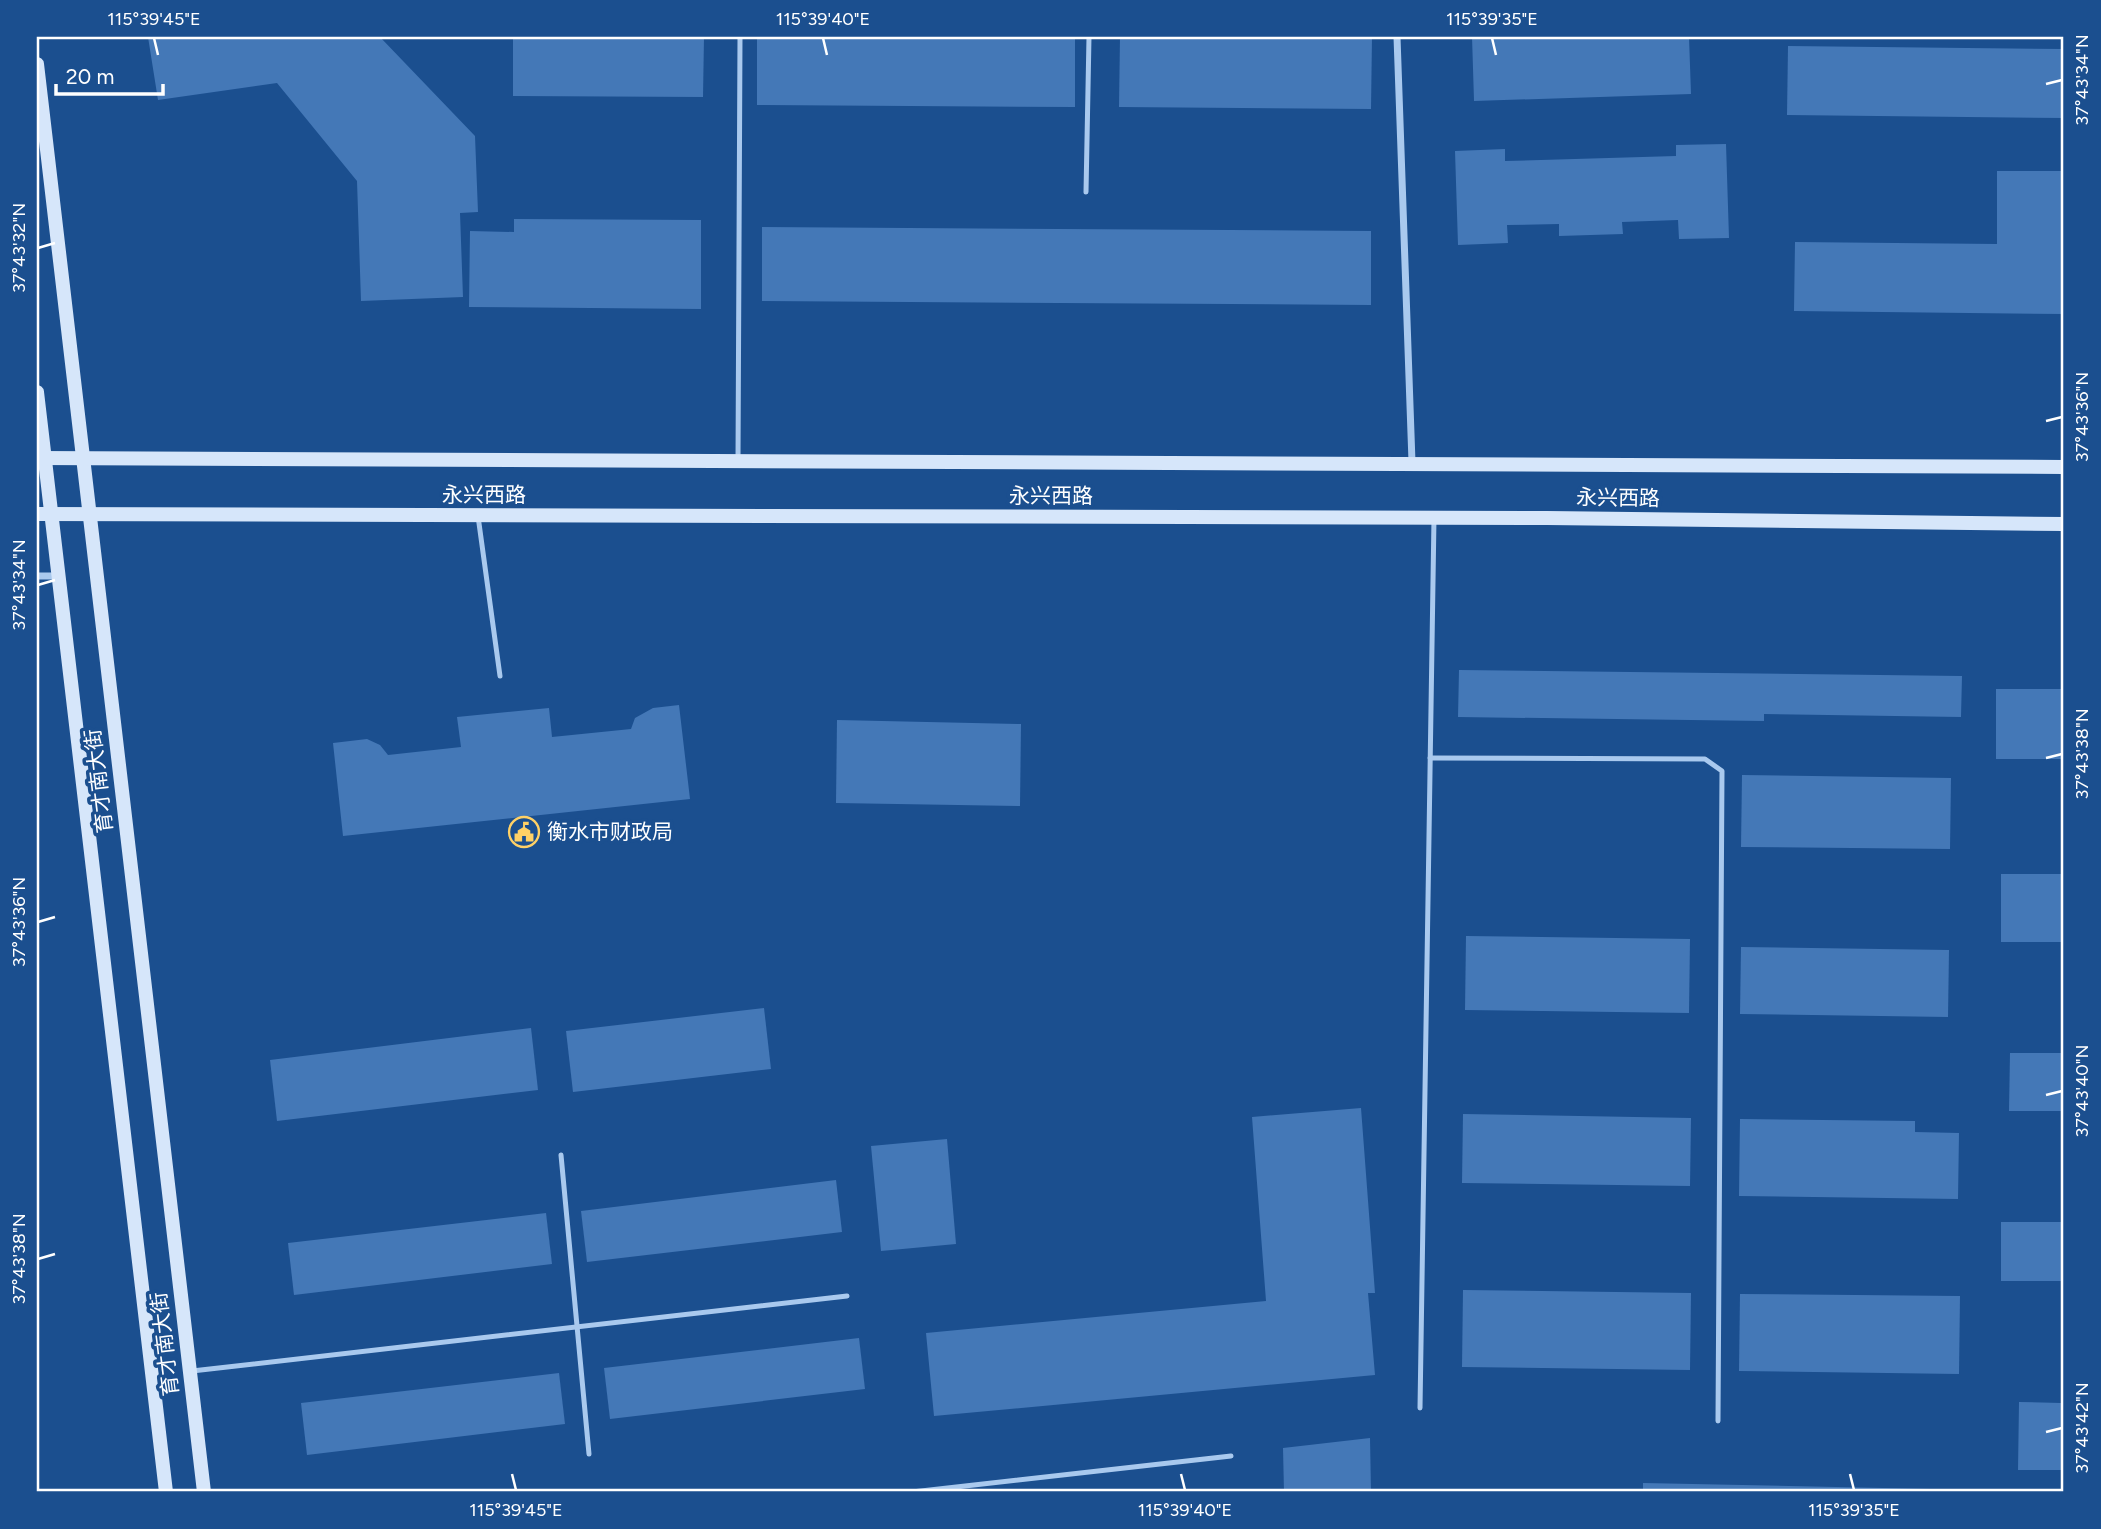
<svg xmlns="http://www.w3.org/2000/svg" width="2101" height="1529" font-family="Figtree,'Noto Sans SC',sans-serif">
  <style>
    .building { fill: #4478b7 }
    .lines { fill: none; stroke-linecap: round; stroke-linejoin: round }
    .lane { stroke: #a9c9ee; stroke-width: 5 }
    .street { stroke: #a9c9ee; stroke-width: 7 }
    .secondary { stroke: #d6e6fa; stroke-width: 14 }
    .ticks { fill: none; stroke: #fff; stroke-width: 2.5 }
    .labels { text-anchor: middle; stroke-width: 7; stroke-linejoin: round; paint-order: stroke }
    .street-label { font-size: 21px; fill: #fff; stroke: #1b4f8f }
    .poi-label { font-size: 21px; fill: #fff; stroke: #1b4f8f; text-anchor: start }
    .neatline { fill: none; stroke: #fff; stroke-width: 2.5 }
    .ticks-label { font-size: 18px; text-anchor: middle; fill: #fff }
  </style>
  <rect width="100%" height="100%" fill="#1b4f8f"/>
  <g class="building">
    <path d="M148,37H380L475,136L478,212L460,213L463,297L361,301L357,181L277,83L158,100Z"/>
    <path d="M513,37H704L703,97L513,96Z"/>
    <path d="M757,37H1075V107L757,105Z"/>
    <path d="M1120,37H1372L1371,109L1119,107Z"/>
    <path d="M1472,37H1689L1691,94L1474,101Z"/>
    <path d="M1788,46L2064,49V118L1787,115Z"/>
    <path d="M1726,144L1729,238L1679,239L1678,220L1622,222L1623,234L1559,236V224L1507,225L1508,243L1458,245L1455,151L1505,149V161L1676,156V145Z"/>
    <path d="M1997,171H2064V314L1794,311L1795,242L1997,244Z"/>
    <path d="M514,219L701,220V309L469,307L470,231L514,232Z"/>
    <path d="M762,227L1371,231V305L762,301Z"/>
    <path d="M1459,670L1962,676L1961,717L1764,714V721L1458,717Z"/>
    <rect x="1996" y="689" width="68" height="70"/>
    <path d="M679,705L690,799L343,836L333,743L367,739L380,745L388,755L461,747L457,717L549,708L552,737L631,729L635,718L653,708Z"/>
    <path d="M837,720L1021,724L1020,806L836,803Z"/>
    <path d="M1742,775L1951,778L1950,849L1741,847Z"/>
    <rect x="2001" y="874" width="63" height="68"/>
    <path d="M1466,936L1690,939L1689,1013L1465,1010Z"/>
    <path d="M1741,947L1949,950L1948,1017L1740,1014Z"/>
    <path d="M764,1008L771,1069L573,1092L566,1031Z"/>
    <path d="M531,1028L538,1090L277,1121L270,1060Z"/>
    <path d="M2010,1053H2064V1111H2009Z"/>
    <path d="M1361,1108L1375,1293H1368L1375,1375L934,1416L926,1333L1266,1301L1252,1117Z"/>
    <path d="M1463,1114L1691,1118L1690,1186L1462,1183Z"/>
    <path d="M1740,1119L1915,1121V1132L1959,1133L1958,1199L1739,1196Z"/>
    <path d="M947,1139L956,1244L881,1251L871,1146Z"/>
    <path d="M836,1180L842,1232L587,1262L581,1211Z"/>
    <path d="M546,1213L552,1264L294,1295L288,1243Z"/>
    <rect x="2001" y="1222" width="63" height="59"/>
    <path d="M1463,1290L1691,1293L1690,1370L1462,1367Z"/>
    <path d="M1740,1294L1960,1296L1959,1374L1739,1371Z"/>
    <path d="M859,1338L865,1389L610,1419L604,1368Z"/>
    <path d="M559,1373L565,1424L307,1455L301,1403Z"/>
    <path d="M2019,1402L2061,1403V1414H2064V1470H2018Z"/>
    <path d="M1370,1438L1371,1492H1284L1283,1448Z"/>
    <path d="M1643,1483L1977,1490V1492H1643Z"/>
  </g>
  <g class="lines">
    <g class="lane">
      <path d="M1086,192L1089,37"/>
      <path d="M738,461L740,37"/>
      <path d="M478,516L500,676"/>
      <path d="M1430,758L1705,759L1722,771L1718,1421"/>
      <path d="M561,1155L589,1454"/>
      <path d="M192,1371L847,1296"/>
      <path d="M1420,1408L1434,518"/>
      <path d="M912,1492L1231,1456"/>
    </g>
    <g class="street">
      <path d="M1397,37L1412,462"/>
      <path d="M37,576H59"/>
    </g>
    <g class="secondary">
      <path d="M37,64L204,1492"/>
      <path d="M37,392L166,1492"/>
      <path d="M37,458L2064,467"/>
      <path d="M37,514L1547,518L2064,524"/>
    </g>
  </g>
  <path class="ticks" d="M154,38L158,55M823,38L827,55M1492,38L1496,55M2046,84L2062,80M38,248L55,243M2046,421L2062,417M38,585L55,580M2046,758L2062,754M38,922L55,917M2046,1095L2062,1091M38,1259L55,1254M2046,1432L2062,1428M512,1474L516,1490M1181,1474L1185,1490M1850,1474L1854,1490"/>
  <defs>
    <g id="civic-ring" transform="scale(1.575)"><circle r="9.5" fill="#1b4f8f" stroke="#ffd166" stroke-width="1.5"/><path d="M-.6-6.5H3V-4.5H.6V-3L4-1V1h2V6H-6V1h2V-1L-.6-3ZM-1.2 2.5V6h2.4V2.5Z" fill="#ffd166"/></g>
  </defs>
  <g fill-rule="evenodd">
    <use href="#civic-ring" x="524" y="832"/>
  </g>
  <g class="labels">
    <g class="street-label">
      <text x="484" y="502">永兴西路</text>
      <text x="1051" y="503">永兴西路</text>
      <text transform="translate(1618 498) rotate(1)" y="7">永兴西路</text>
      <text transform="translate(99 781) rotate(-97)" y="7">育才南大街</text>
      <text transform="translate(165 1344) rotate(-97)" y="7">育才南大街</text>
    </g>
    <g class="poi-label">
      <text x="547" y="839">衡水市财政局</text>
    </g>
  </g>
  <rect width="2101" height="1529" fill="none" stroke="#1b4f8f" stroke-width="77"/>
  <path d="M56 84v10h107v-10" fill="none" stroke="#ffffff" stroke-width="3.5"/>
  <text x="66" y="84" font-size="21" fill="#ffffff" stroke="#1b4f8f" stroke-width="5" paint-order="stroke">20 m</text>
  <rect x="38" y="38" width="2024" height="1452" class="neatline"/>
  <g class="ticks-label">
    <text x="154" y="25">115°39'45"E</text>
    <text x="823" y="25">115°39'40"E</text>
    <text x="1492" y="25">115°39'35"E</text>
    <text transform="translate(2082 80) rotate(-90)" y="6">37°43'34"N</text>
    <text transform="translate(19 248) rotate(-90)" y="6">37°43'32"N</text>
    <text transform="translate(2082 417) rotate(-90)" y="6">37°43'36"N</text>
    <text transform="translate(19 585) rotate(-90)" y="6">37°43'34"N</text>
    <text transform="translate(2082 754) rotate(-90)" y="6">37°43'38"N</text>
    <text transform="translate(19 922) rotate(-90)" y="6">37°43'36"N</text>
    <text transform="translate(2082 1091) rotate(-90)" y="6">37°43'40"N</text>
    <text transform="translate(19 1259) rotate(-90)" y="6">37°43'38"N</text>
    <text transform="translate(2082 1428) rotate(-90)" y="6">37°43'42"N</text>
    <text x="516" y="1516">115°39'45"E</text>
    <text x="1185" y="1516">115°39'40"E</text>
    <text x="1854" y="1516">115°39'35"E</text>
  </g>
</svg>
